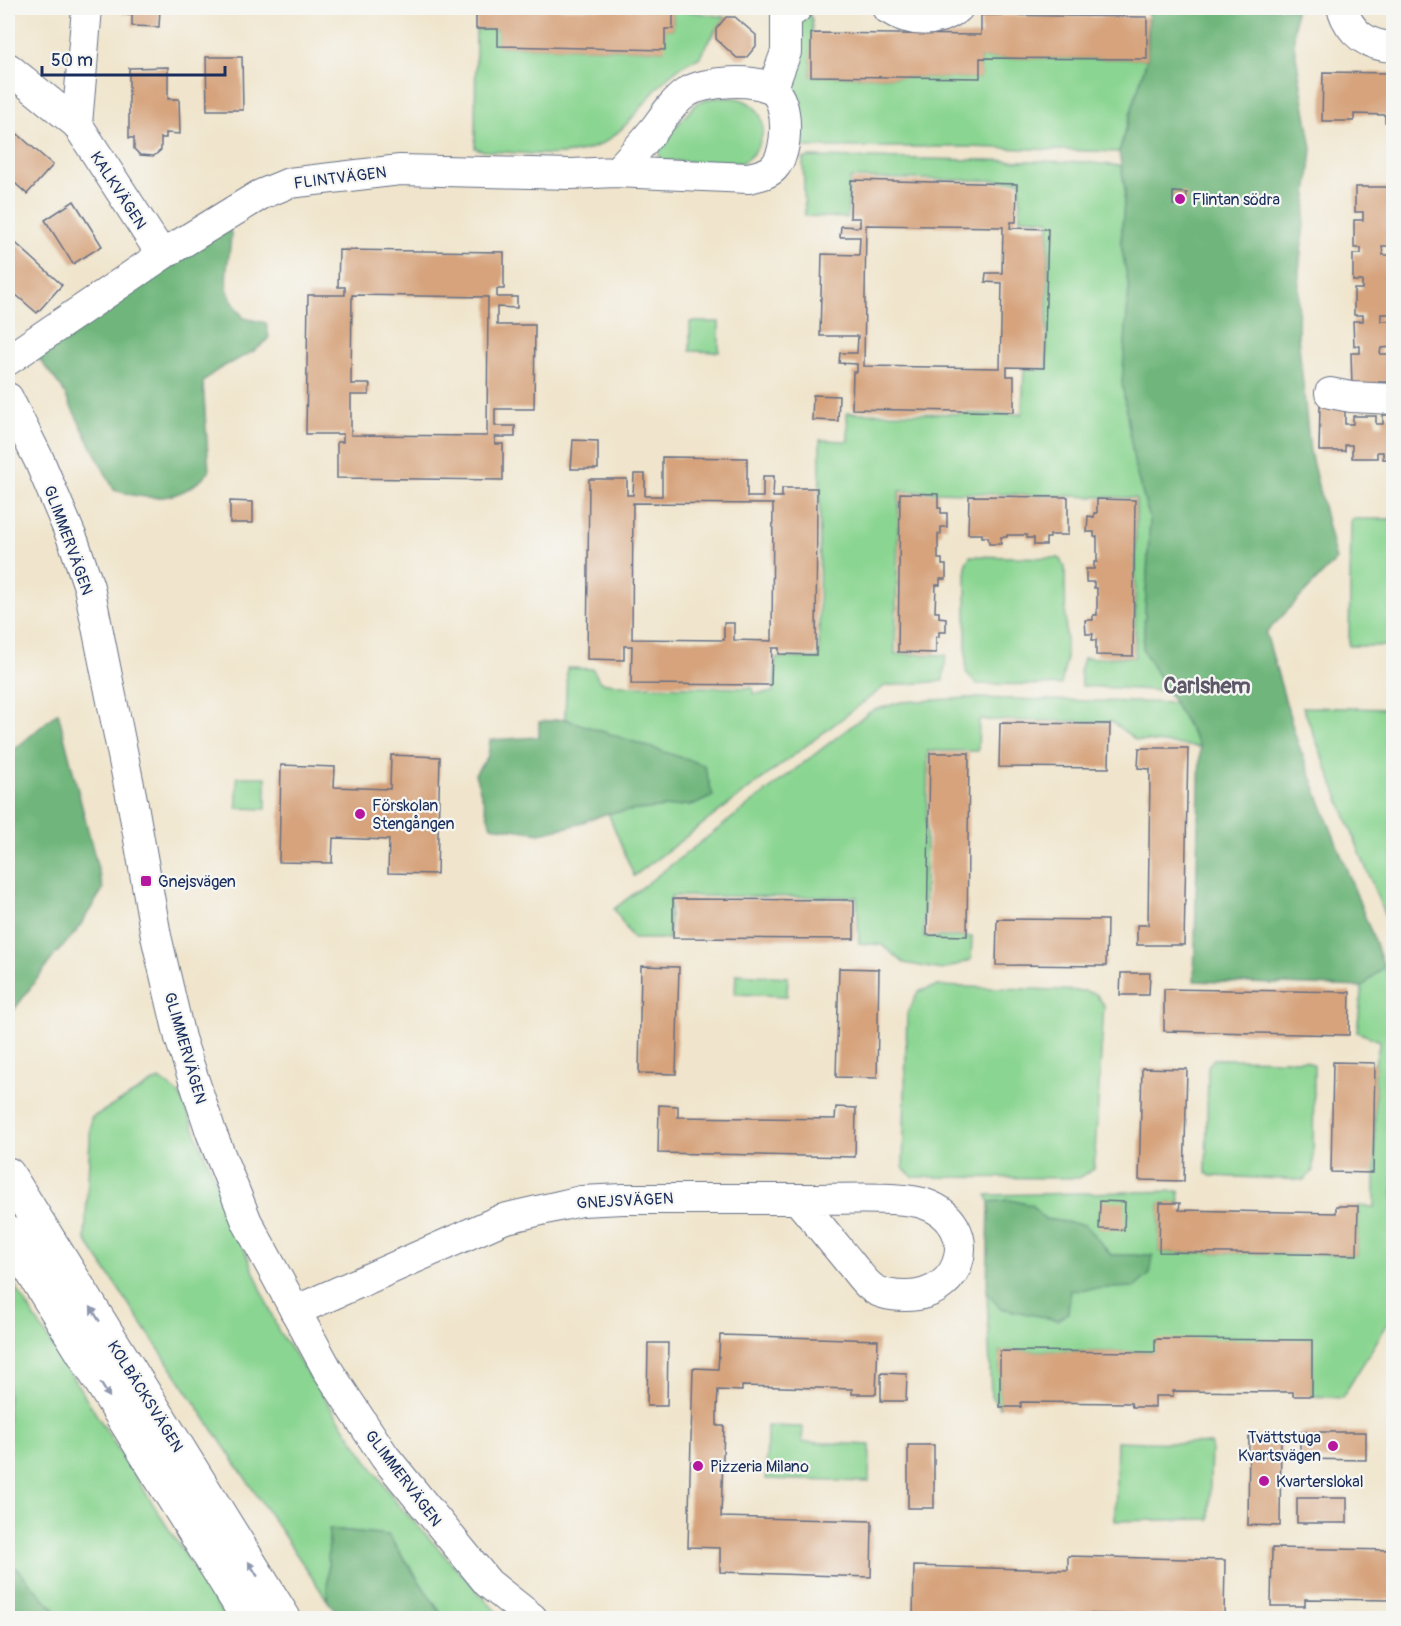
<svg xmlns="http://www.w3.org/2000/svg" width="1401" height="1626" font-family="Pangolin,sans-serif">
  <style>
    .green { fill: #8ad591; stroke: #528278; stroke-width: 1.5 }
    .forest { fill: #6fb67b; stroke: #45726c; stroke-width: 1.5 }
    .building { fill: #d6a37b; fill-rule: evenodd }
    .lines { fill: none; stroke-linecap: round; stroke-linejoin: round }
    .minor-casing { stroke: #666f84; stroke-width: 32 }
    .trunk-casing { stroke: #666f84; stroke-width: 35 }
    .minor { stroke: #fff; stroke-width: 30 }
    .trunk { stroke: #fff; stroke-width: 33 }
    .oneway { fill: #8d97ae }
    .poi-dot { fill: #b5179e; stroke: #f6f6f2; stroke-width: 2 }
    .labels { text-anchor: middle; stroke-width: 4.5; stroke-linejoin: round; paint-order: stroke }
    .street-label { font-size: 16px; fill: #1b2f5e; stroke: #f6f6f2 }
    .poi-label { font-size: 16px; fill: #1b2f5e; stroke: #f6f6f2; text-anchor: start }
    .district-label { font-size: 22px; font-weight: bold; fill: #5c5868; stroke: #f6f6f2 }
  </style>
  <rect width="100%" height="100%" fill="#f6f6f2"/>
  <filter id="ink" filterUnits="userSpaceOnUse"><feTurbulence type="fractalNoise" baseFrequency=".0167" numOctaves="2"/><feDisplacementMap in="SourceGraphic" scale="12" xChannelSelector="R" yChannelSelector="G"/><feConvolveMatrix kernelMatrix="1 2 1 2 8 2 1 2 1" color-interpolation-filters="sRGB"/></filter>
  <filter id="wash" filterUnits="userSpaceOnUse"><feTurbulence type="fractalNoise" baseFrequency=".008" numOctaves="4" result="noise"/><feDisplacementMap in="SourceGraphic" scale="24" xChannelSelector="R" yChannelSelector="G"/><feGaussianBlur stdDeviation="1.35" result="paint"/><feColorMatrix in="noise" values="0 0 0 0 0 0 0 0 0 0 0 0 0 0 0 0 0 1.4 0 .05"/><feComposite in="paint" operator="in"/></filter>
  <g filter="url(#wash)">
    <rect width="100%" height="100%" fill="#f0e5cc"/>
    <g class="green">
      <path d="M673,9L726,17L716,29L699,58C656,72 641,121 603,143C571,162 521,152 484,151L475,148L476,29H498V46L664,50L665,29H673Z"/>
      <path d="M809,13L812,20L811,76L980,78V58L1147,59L1119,152L968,147H799V103L790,64V37Z"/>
      <path d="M712,98C723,98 735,96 745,101C774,115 764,151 741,163L661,161L659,156L660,144L697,103Z"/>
      <path d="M809,157L1083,162L1121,166L1125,189L1121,243L1129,289L1126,331L1135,468L1150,519L1143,650L1169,691L1082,686L1080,671L1084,658L1135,657L1136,498L899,491L895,654L946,655L943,681L885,686L634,876L608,813L696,804L712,795L629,742L565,719L567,668L593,669L600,682L630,686L753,688V694L773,692L776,658H819L820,440L848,441L847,413L1022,414L1024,369H1046L1049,220L1020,218V181L850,178L847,218L805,216L803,159Z"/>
      <path d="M690,322H719V352L690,351Z"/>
      <path d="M1351,519H1393V646H1349Z"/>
      <path d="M970,556L1059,558L1065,567L1066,661L1061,685L976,684L966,672V563Z"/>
      <path d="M968,698L1176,703L1200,747L1136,740L1112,722L979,720L978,751H928L924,937H972L971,960L942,970L904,963L882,945L859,943L857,897L671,896L669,939H633L614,909L871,711L901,702Z"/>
      <path d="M1303,707L1393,709V937Z"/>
      <path d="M237,777H266V809L237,808Z"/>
      <path d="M1384,966L1394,991L1393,1315L1342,1398L1312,1396V1340L1155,1352L1000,1351V1407L991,1397L987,1292L1000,1308L1070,1290L1097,1288L1153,1256L1111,1255L1085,1225L1045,1219L1031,1205L1010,1200L989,1202L987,1195L1179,1191L1180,1203H1160L1159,1252L1357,1255L1358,1206L1375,1207V1063L1380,1041L1357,1032L1362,987Z"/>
      <path d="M736,974L788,977L787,996L735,994Z"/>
      <path d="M937,986L1084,991L1096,994L1104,1005L1094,1169L1079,1178L913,1177L903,1168L907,1014L919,991Z"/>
      <path d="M1214,1059L1305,1060L1314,1065L1313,1171L1304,1180L1211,1176L1206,1173L1208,1066Z"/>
      <path d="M159,1079L180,1095L279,1332L396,1502L502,1618H444L388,1535L330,1529L327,1600L85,1239L91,1118Z"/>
      <path d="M8,1275L225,1618H62L8,1559Z"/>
      <path d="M767,1426L803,1427L802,1442L870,1445L869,1482L766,1479Z"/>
      <path d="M1117,1441L1211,1444L1209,1519L1115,1521Z"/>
    </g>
    <g class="forest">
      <path d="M1149,8H1295L1294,45L1312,149L1299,271L1298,336L1310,452L1336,560L1266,633L1296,738L1384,966L1362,987L1194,981L1200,747L1143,650L1150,519L1135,468L1122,383L1129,289L1121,243L1125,189L1119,152L1147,59Z"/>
      <path d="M222,218L231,233C230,272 215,283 244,318L266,323L269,337C255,358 223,360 203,382L209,472C181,502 151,502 114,490L61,387L29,346Z"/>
      <path d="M58,712L103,889L76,932L54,956L8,1018V755Z"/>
      <path d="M565,719L704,765L713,796L696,804L608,813L572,826L540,833L491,826L475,774L488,756L490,740L539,737V722Z"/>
      <path d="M1010,1200L1031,1205L1045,1219L1085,1225L1111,1255H1153L1150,1274L1135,1287L1070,1290L1068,1313L1057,1320L1000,1308L987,1292L989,1202Z"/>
      <path d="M329,1529L388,1535L444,1618H341L327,1600Z"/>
      <path d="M8,1559L62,1618H8Z"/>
    </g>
    <g id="blocks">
      <g class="building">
        <path d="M122,8H160L159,27L132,26V14H122Z"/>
        <path d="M476,8L673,9V29H665V50L498,46V29H476Z"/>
        <path d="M981,15L1147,17V59L980,58V78L811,76V33L981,35Z"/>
        <path d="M726,17H735L756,35V46L746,58H737L716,39V29Z"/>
        <path d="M206,57H242L243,110H207Z"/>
        <path d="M168,67V99H179L180,134L166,133V138H161V150L154,156L140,155L134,149V138H129V68Z"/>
        <path d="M1323,72L1394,73V122H1385V115L1354,114V121H1322Z"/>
        <path d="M13,130L53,165L27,194L8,177V137Z"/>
        <path d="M851,180L1017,184L1016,222H1011L1010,228L1048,229L1044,368L1007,367V376H1014V412L852,409L853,372H857V364L839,363L840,353H857L858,336H820L822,254L859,255L860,237H840L841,226L860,227V218H850ZM866,225L1003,227L1002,273H986L985,282L1002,283L1000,368L864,366Z"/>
        <path d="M1355,187H1394V214H1391V220H1394V246H1382L1383,255H1394V280H1387V288H1394V314H1381V321H1394V347L1381,348L1380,354H1394V382H1379V387H1352L1351,353H1360V346H1354L1353,321H1363V315H1354V289H1362V281H1353V254H1361V248H1354V220H1363V212H1355Z"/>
        <path d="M1173,192L1187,193L1186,205H1173Z"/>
        <path d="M74,201L102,246L73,264L45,220Z"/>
        <path d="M8,236L62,285L37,313L8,288Z"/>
        <path d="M339,250L504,252V289H497V297H517V308L497,307V325H535L534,409H495V426H515V437H495V444H503V480L337,478V442H343V434H306L308,295H345V287H338ZM352,295L488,297L487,436L351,435V395H369L370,384H351Z"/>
        <path d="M813,395L839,396L838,421L812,420Z"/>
        <path d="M1320,405L1345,406V424H1353V416H1376V424H1383V415H1394V459H1383V452H1377V458H1352V445H1345V451H1319Z"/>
        <path d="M573,440L598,441V469H571Z"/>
        <path d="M662,457L747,458V497H763V476H774L773,497H782V488H817L816,655L779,654V648H772L771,685L631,684L632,646H624V660L587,659L589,479H627V495H633L634,474H645V496H662ZM633,503L773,504L772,641L734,640V623H724V640L632,639Z"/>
        <path d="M900,493L938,494V508H941V513H947V527H941V534H938V559H942V565H946V579H940V585H936L935,612H939V617L946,618V632H939V637H936V653L898,652Z"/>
        <path d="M969,496L1068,497V535H1050V538H1046V545H1034V538H1027V535H1007V537H1001V544H989L988,537H982V534H968Z"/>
        <path d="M1097,499L1135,500L1133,656L1096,655V640H1092L1093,634H1086L1085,620H1093V615H1097V588H1094V582H1086V569H1094V562H1097V537H1094V532H1087L1088,516L1094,517V513H1097Z"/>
        <path d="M230,501L253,502V523H230Z"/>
        <path d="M1000,723L1110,724L1109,768L999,767Z"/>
        <path d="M1139,748H1188L1184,945H1137V925H1148L1150,769L1138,768Z"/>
        <path d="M930,753H969L967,936L927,935Z"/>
        <path d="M391,755L440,757L437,874L388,873L389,840L333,838L332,863L279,862L281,765L335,767L334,787L390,789Z"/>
        <path d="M673,899L854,900V939L673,938Z"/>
        <path d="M997,919L1107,920L1106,966L996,965Z"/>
        <path d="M641,966L679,967L676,1074L639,1073Z"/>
        <path d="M839,968L879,969L877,1078L836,1077Z"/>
        <path d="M1121,973H1150L1149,995H1120Z"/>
        <path d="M1164,989L1350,992L1349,1035L1164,1031Z"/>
        <path d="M1333,1062L1375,1063L1373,1173L1331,1172Z"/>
        <path d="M1142,1068L1187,1069L1184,1181L1139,1180Z"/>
        <path d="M659,1105L678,1106V1117L835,1119L836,1107L856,1108L855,1157L658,1153Z"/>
        <path d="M1100,1201L1125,1202L1124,1230L1099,1229Z"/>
        <path d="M1160,1203H1180L1179,1210L1336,1213V1206H1358L1357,1255L1159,1252Z"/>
        <path d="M720,1335L878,1340L876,1394H852V1389L742,1386V1391L718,1390L717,1410V1426H724L721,1517L872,1521L871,1577L720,1572V1548L688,1547L693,1368L718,1369Z"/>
        <path d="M1155,1339L1312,1340V1396H1293V1392L1173,1391V1396H1155V1407H1132L1131,1403L1021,1402V1407H1000V1351L1155,1352Z"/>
        <path d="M648,1343H668L667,1406H647Z"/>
        <path d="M881,1373L907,1374L906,1401H881Z"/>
        <path d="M1300,1432H1366V1460L1300,1459Z"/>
        <path d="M1249,1436H1281L1280,1526L1248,1525Z"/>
        <rect x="908" y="1445" width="26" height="63"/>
        <rect x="1297" y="1498" width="50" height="25"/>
        <path d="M1272,1548L1394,1550V1600L1305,1599V1606H1271Z"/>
        <path d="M1068,1556L1225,1560L1224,1617L1066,1613V1618H913L914,1566L1068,1570Z"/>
      </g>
    </g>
  </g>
  <g filter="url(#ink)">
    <use href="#blocks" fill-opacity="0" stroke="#666f84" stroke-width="1.5"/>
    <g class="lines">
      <g class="minor-casing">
        <g id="minor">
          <path d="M887,8C910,23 935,24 958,8"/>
          <path d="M1342,8C1350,33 1367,46 1394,47"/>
          <path d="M8,68L77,124L162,255"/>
          <path d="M772,90L786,52V16L797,8"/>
          <path d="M77,124L87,8"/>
          <path d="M8,360L162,255L260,195L289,183L400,170L571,174L616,172L748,178C758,176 770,174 776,165C788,149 789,105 774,91C758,77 702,81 686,93C674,101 664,116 656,127C643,143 630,158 616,172"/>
          <path d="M1330,393L1351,397L1394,399"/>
          <path d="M8,398L39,460L74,543L89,587L133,805L156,936L180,1038L211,1132L247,1222L327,1369L385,1457L488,1583L532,1618"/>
          <path d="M295,1311L503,1219L559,1206L581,1201L623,1199H797C815,1220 832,1241 850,1263C856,1270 863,1281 871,1287C879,1294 895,1296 906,1296C966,1296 981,1223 925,1204C898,1195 829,1200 797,1199"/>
        </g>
      </g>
      <g class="trunk-casing">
        <g id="trunk">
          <path d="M8,1174L284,1618"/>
          <path d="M8,1233L248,1618"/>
        </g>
      </g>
      <use href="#minor" class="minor"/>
      <use href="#trunk" class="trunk"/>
    </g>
    <defs><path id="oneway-solid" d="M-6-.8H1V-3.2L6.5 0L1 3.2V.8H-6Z" transform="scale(1.5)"/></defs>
    <g class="oneway">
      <use href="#oneway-solid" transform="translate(95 1314) rotate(-122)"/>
      <use href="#oneway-solid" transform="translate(105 1390) rotate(58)"/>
      <use href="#oneway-solid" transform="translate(253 1569) rotate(-122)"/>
    </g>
  </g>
  <g class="poi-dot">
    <circle cx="1180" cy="199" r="6"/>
    <circle cx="360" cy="814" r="6"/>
    <rect x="140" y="875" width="12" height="12" rx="3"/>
    <circle cx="1333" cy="1446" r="6"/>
    <circle cx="698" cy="1466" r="6"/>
    <circle cx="1264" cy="1481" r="6"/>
  </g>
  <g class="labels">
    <g class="street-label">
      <text transform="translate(340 177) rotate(-7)" y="6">FLINTVÄGEN</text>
      <text transform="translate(119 190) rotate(57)" y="6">KALKVÄGEN</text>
      <text transform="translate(69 540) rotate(70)" y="6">GLIMMERVÄGEN</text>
      <text transform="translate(186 1048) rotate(74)" y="6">GLIMMERVÄGEN</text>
      <text transform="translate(625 1200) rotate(-3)" y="6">GNEJSVÄGEN</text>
      <text transform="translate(146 1396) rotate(58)" y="6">KOLBÄCKSVÄGEN</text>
      <text transform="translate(404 1478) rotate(53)" y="6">GLIMMERVÄGEN</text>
    </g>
    <g class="poi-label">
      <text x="1192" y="205">Flintan södra</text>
      <text x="372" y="811">Förskolan<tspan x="372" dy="18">Stengången</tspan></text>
      <text x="158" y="887">Gnejsvägen</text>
      <text x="1321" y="1443" text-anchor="end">Tvättstuga<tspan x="1321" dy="18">Kvartsvägen</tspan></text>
      <text x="710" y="1472">Pizzeria Milano</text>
      <text x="1276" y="1487">Kvarterslokal</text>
    </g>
    <g class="district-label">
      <text x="1207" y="693">Carlshem</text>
    </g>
  </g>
  <rect width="1401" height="1626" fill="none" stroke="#f6f6f2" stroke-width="30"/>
  <path d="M42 66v9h183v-9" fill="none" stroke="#1b2f5e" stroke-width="3"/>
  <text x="51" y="66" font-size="18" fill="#1b2f5e" stroke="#f6f6f2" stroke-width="4.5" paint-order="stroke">50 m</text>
</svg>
